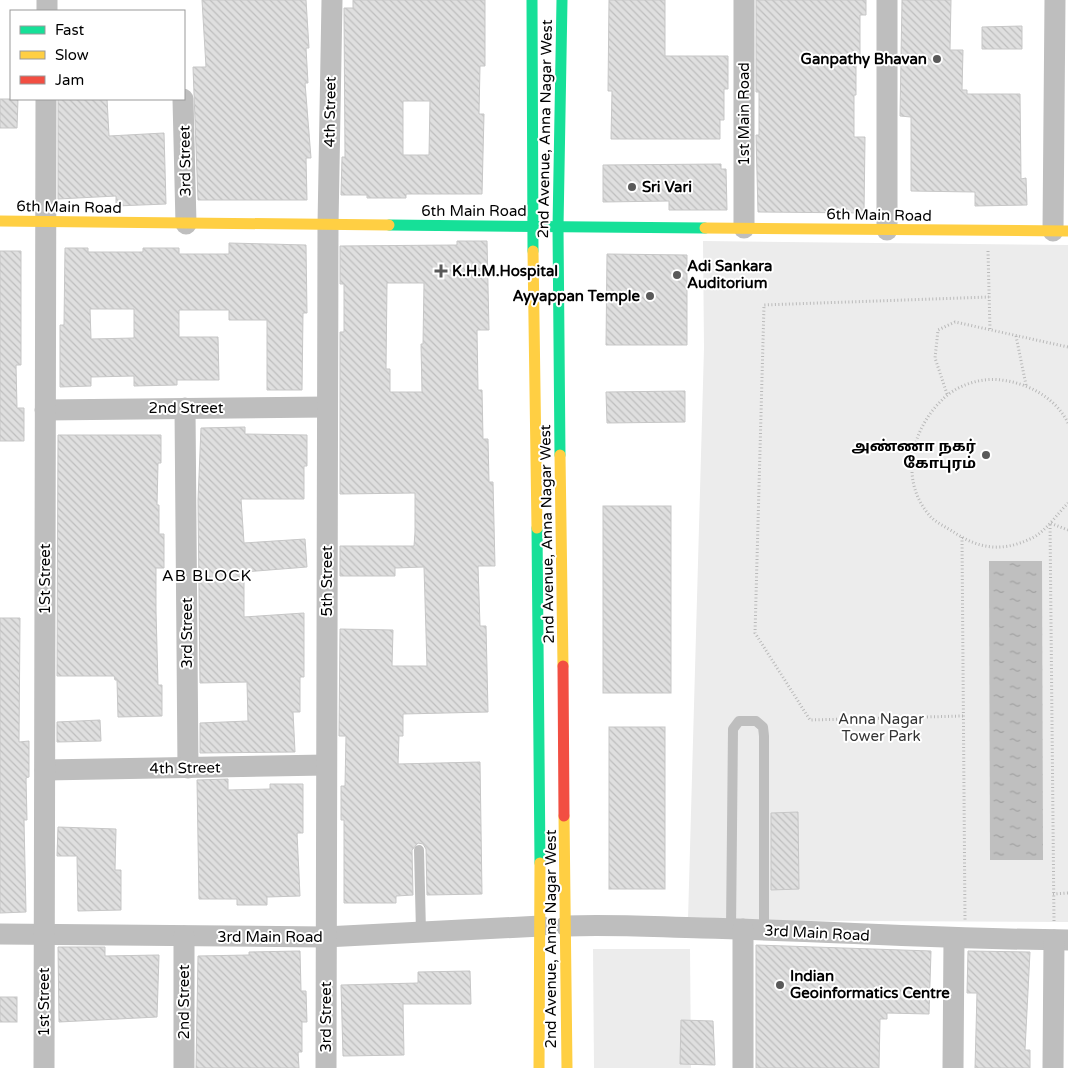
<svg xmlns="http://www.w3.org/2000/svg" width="1068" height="1068" font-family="'Varela Round','Noto Sans Tamil',sans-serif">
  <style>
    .green { fill: #ececec }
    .water { fill: url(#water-ripples) }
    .building { fill: url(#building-back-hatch); stroke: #c7c7c7; fill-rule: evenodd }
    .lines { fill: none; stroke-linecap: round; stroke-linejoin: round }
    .path { stroke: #b9b9b9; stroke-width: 3; stroke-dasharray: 1 2.5; stroke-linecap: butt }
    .lane { stroke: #bebebe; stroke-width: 10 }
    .street { stroke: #bebebe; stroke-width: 21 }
    .fast { stroke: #16e098; stroke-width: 11 }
    .slow { stroke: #ffcf43; stroke-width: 11 }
    .jam { stroke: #f24e42; stroke-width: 11 }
    .poi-dot { fill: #595959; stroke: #fff; stroke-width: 2 }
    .labels { text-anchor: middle; stroke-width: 4; stroke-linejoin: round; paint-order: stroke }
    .poi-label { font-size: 15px; font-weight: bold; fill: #000; stroke: #fff; text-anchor: start }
    .street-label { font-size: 15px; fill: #000; stroke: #fff }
    .park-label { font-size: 15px; fill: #333; stroke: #fff }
    .neighbourhood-label { font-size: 16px; letter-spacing: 1px; fill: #000; stroke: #fff }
  </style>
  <defs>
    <pattern id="water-ripples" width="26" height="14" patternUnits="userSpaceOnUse" patternTransform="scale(1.25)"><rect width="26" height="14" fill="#bfbfbf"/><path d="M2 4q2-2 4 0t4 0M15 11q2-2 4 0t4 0" fill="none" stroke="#a2a2a2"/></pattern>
    <pattern id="building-back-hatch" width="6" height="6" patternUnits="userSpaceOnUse" patternTransform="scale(1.25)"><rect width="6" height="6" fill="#dfdfdf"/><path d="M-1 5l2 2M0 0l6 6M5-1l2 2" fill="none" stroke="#bebebe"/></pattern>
  </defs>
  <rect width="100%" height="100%" fill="#fff"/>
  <g class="green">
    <path d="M703,241L1068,245V922L688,920L704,348Z"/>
    <path d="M593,949H690L691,1068H594Z"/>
  </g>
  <path class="water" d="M989,561H1042L1043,860H990Z"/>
  <g class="building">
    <path d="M202,0H306L309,48H306L308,83H305L311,158H306L307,200H198L193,67H206Z"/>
    <path d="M353,0H485V66H480L479,114H484L482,194H406V198H367V195H341L342,157H345L344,8H353ZM403,101H430L429,155H403Z"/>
    <path d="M609,0H665V56H728V89H724V120H720V139H611L612,91H608Z"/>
    <path d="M756,0H866V15H860V59H856V95H854V137H865L864,213L758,212L756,135H759V92H756Z"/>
    <path d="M902,0H951L950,50H963L962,90H967V94H1020L1021,179L1026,178L1027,205L975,206V192L911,191V117L900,116Z"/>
    <path d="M1022,26V49H982V27Z"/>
    <path d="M0,99H18L17,128H0Z"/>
    <path d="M58,99H107L109,136L164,133L166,204L116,206V196L58,199Z"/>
    <path d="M721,164V169H726L727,210H669V201L603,202V165Z"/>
    <path d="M457,241H487L489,330H477L478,390H482L483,439H488L489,482H493L495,566H478L480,626H486L488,712L403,714V736H399L398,764L480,762L482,894L427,895L426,849L423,844L418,843L412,850L413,895L396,896V903H344V820H341V786H345L346,736H339L340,629L393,630L392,666H427L424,567L395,568V576H340V546H414L415,532V493L340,494V332H344V284H340V246L457,245ZM387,283H424L423,344H421L422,392H390V369H386Z"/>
    <path d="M229,243L306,245L307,313H303L302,390H267V320H229V310H179V337H218L219,380H177V385L134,386V376L91,377V386L60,387V325H64L65,248H88V252H143V248H179V254H229ZM90,309H134V338L91,339Z"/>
    <path d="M0,251H21V365H16L17,408H24V441H0Z"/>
    <path d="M607,254L687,255V345H606Z"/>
    <path d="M685,391V422L607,423L606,392Z"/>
    <path d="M245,427V434L307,435V466H304V499H241L244,543L305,539L307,567L244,572V617L304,613V677H300V712H293L295,752L200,753V723L248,721L247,682L200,683L198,500L201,428Z"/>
    <path d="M58,435H161V463H158L157,505H159V534H164V568H156V611L158,685H162V716L118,717L117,680H115L114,676H57Z"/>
    <rect x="603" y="506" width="68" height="187"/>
    <path d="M0,618H20L19,742L29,741V777L26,778L27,820H24L26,912L0,913Z"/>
    <path d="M100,720L101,741L57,742V722Z"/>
    <rect x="609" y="727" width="56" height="162"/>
    <path d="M228,779V790L270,789V784H303V833H297L300,896L267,897V905H237V899H199L197,780Z"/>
    <path d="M798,812L799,889L771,890V813Z"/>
    <path d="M58,827L116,829L115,870H121V910L78,911L77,856H57Z"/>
    <path d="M756,945L931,951L929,1014L887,1013V1019H880L879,1068H756Z"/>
    <path d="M58,947H105V956L159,955L157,1017L59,1022Z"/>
    <path d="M300,951L301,991H306L307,1022H302V1052H298L299,1068H196L198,956L249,955V952Z"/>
    <path d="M968,951L1030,952L1025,1050H1030V1068H975L977,993H967Z"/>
    <path d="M470,971L471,1004H403L404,1055L343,1056L341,985L418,983V972Z"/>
    <rect x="0" y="997" width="17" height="25"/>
    <path d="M681,1020L713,1021L715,1065L680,1064Z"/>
  </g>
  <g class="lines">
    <g class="path">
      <path d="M988,251L990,330"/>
      <path d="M1016,336L1026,385"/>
      <path d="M947,394L935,358L938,330L955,322L1068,347"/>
      <path d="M1068,423C1056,398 1028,383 1001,380C981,377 955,386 942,400C911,430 899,481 930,516C936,523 948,528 955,533C980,549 1002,552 1030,539C1045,533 1057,514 1068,503"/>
      <path d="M962,537L965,921"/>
      <path d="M963,716L810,720L755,633L764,305L989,297"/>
      <path d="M1053,894L1068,893"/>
      <path d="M1054,921L1050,523L1068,530"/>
    </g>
    <g class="lane">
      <path d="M419,850L421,932"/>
      <path d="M731,929L733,729L739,721H756L763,727L764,736V930"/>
    </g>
    <g class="street">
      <path d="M744,0V228"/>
      <path d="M47,11V0"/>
      <path d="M183,99L186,224"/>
      <path d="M887,230V0"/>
      <path d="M1053,231L1055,0"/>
      <path d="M185,408L188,768"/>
      <path d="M45,410L327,407"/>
      <path d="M45,770L326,765"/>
      <path d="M566,926C611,924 657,927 702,928C824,931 946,939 1068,940"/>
      <path d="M743,929V1068"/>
      <path d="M0,934L325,937L541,926"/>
      <path d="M44,1068L46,99"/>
      <path d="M184,1068V936"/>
      <path d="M326,1068L328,225L332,0"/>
      <path d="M953,1068L954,939"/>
      <path d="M1053,1068L1054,940"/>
    </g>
    <g class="fast">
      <path d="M532,0L533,251"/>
      <path d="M389,225L705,228"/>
      <path d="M560,455L558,227L562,0"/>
      <path d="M537,528L540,863"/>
    </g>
    <g class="slow">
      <path d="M0,221L389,225"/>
      <path d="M705,228L1068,231"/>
      <path d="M533,251L537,528"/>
      <path d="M560,455L563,666"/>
      <path d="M564,816L567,1068"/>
      <path d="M539,1068L540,863"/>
    </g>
    <path class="jam" d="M563,666L564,816"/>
  </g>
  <g class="poi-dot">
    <circle cx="937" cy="59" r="5"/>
    <circle cx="632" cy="187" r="5"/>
    <path d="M438.5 263.5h5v5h5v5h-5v5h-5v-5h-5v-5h5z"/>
    <circle cx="677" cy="275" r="5"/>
    <circle cx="650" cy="296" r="5"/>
    <circle cx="986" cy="455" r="5"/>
    <circle cx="780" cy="985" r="5"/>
  </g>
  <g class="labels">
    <g class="poi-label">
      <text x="927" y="64" text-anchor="end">Ganpathy Bhavan</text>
      <text x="642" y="192">Sri Vari</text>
      <text x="687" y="271">Adi Sankara<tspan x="687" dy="17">Auditorium</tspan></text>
      <text x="452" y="276">K.H.M.Hospital</text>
      <text x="640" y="301" text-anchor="end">Ayyappan Temple</text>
      <text x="976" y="451" text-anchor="end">அண்ணா நகர்<tspan x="976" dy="17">கோபுரம்</tspan></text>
      <text x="790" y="981">Indian<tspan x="790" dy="17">Geoinformatics Centre</tspan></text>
    </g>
    <g class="street-label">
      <text transform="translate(330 112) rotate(-89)" y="5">4th Street</text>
      <text transform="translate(744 114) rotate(-90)" y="5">1st Main Road</text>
      <text transform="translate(545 129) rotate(-89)" y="5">2nd Avenue, Anna Nagar West</text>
      <text transform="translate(185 161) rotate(-91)" y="5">3rd Street</text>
      <text transform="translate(69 207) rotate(1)" y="5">6th Main Road</text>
      <text x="474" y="216">6th Main Road</text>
      <text transform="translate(879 215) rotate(1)" y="5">6th Main Road</text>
      <text x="186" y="413">2nd Street</text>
      <text transform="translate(547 534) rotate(-91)" y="5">2nd Avenue, Anna Nagar West</text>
      <text transform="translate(45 579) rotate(-90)" y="5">1St Street</text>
      <text transform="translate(327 581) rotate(-90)" y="5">5th Street</text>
      <text transform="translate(187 633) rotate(-90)" y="5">3rd Street</text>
      <text transform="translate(185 768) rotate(-1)" y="5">4th Street</text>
      <text transform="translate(817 933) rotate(3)" y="5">3rd Main Road</text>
      <text x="270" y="942">3rd Main Road</text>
      <text transform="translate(551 939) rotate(-90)" y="5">2nd Avenue, Anna Nagar West</text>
      <text transform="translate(44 1002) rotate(-90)" y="5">1st Street</text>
      <text transform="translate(184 1002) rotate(-90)" y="5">2nd Street</text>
      <text transform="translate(326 1017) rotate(-90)" y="5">3rd Street</text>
    </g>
    <g class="park-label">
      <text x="881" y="724">Anna Nagar<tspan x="881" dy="17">Tower Park</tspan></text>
    </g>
    <g class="neighbourhood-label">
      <text x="207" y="581">AB BLOCK</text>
    </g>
  </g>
  <rect x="10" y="10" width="175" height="90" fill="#ffffff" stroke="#999999"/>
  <rect x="20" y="26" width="25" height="8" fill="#16e098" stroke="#999999"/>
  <text x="55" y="35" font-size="15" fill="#000000">Fast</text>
  <rect x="20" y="51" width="25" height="8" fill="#ffcf43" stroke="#999999"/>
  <text x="55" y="60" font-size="15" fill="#000000">Slow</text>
  <rect x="20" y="76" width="25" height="8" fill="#f24e42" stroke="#999999"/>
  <text x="55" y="85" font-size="15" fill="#000000">Jam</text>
</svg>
